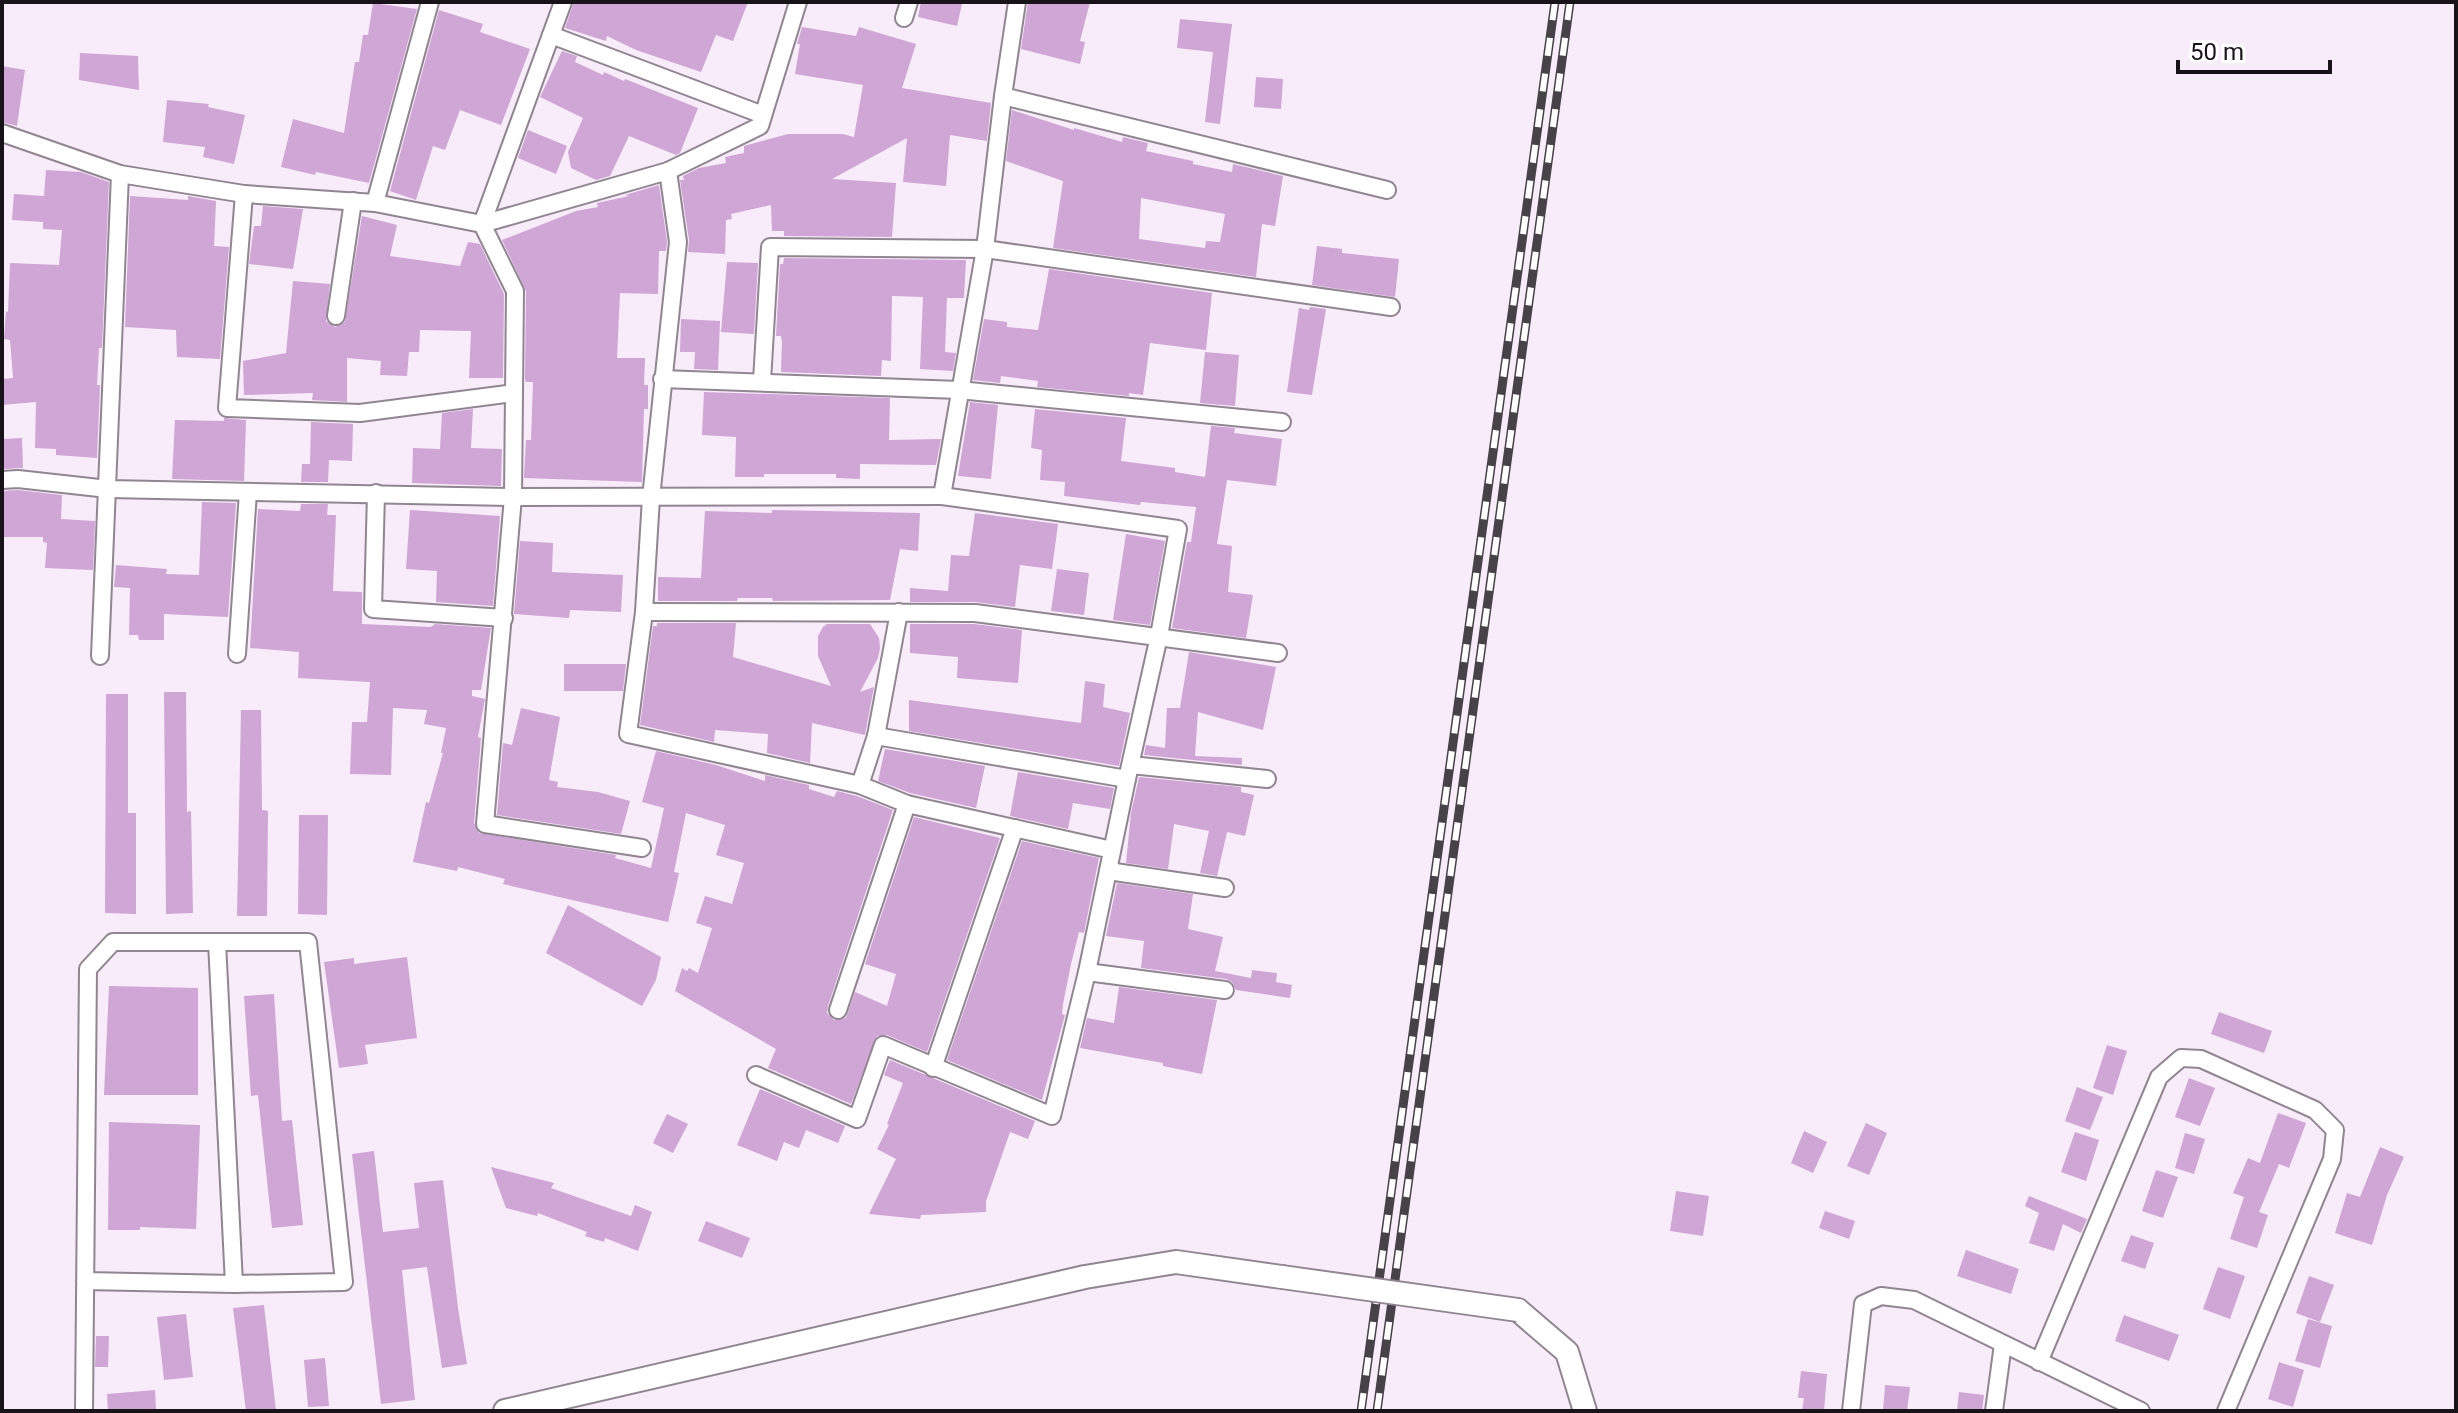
<svg xmlns="http://www.w3.org/2000/svg" width="2458" height="1413" font-family="Roboto,sans-serif">
  <style>
    .building { fill: #cfa6d5; fill-rule: evenodd }
    .lines { fill: none; stroke-linecap: round; stroke-linejoin: round }
    .minor-casing { stroke: #908591; stroke-width: 20 }
    .secondary-casing { stroke: #908591; stroke-width: 26 }
    .minor { stroke: #fff; stroke-width: 16 }
    .secondary { stroke: #fff; stroke-width: 22 }
    .rail-casing { stroke: #474148; stroke-width: 9 }
    .rail { stroke: #fefefe; stroke-width: 6; stroke-dasharray: 18; stroke-linecap: butt }
    .secondary-bridge-casing { stroke: #908591; stroke-width: 26; stroke-linecap: butt }
    .secondary-bridge { stroke: #fff; stroke-width: 22 }
  </style>
  <rect width="100%" height="100%" fill="#f8ecfa"/>
  <g class="building">
    <path d="M574,2H748L733,41L716,35L701,72L636,50L607,36L606,41L565,28Z"/>
    <path d="M921,2L962,4L957,26L918,17Z"/>
    <path d="M1028,2H1090L1080,41L1085,42L1080,64L1021,49Z"/>
    <path d="M373,3L417,9L369,183L316,172L315,175L281,167L293,119L344,133L355,62H359L363,35H368Z"/>
    <path d="M439,10L483,24L480,32L530,49L501,125L460,110L445,150L433,146L416,200L390,191Z"/>
    <path d="M1180,19L1232,24L1220,124L1205,122L1213,52L1177,48Z"/>
    <path d="M802,27L856,36L859,27L916,44L902,88L991,103L987,141L950,135L946,186L903,182L907,138L832,179L896,183L892,237L784,236V231H772L771,205L731,214L732,219L726,220L725,254L688,252L689,240L680,180H684L683,176L699,168L726,163L725,157L744,153V146L788,134H843L854,137L863,85L795,74L800,44H797Z"/>
    <path d="M562,51L577,56L575,62L603,75L604,72L624,81L625,79L698,108L680,153L676,155L629,136L610,176L596,180L571,168L568,152L583,118L540,97Z"/>
    <path d="M80,53L138,56L139,90L79,80Z"/>
    <path d="M2,66L25,70L17,126L2,122Z"/>
    <path d="M1256,77L1283,79L1281,109L1254,107Z"/>
    <path d="M167,100L209,104L208,107L245,115L234,164L203,157L205,147L163,142Z"/>
    <path d="M1012,110L1074,130V128L1122,142L1123,137L1148,143L1146,151L1193,161V164L1232,172L1233,164L1283,176L1275,226L1262,224L1256,277L1053,248L1063,181L1006,161ZM1141,198L1225,214L1220,242L1206,241L1205,248L1139,239Z"/>
    <path d="M528,130L567,146L556,174L518,158Z"/>
    <path d="M46,170L81,172L109,182L102,348H99L97,385H100L97,458L56,455V449L35,448L36,402L2,405V379L13,378L10,340L4,339L6,311L8,312L10,263L59,265L62,230L43,229V222L12,220L14,194L44,196Z"/>
    <path d="M659,185L667,242L666,251H659L658,294L620,293L617,358H645L644,385H648V409H644L642,482L524,478L526,440H531L533,382H526L525,379L526,291L502,240L576,211L598,207L597,203L629,196L625,195Z"/>
    <path d="M130,196L188,200V196L216,201L214,246L229,247L220,359L177,357L176,330L125,327Z"/>
    <path d="M263,206L303,209L293,269L249,264L254,226H261Z"/>
    <path d="M362,216L397,225L390,256L460,266L468,242L480,244L504,294L503,378H469L471,331L420,330L419,352H409L407,376L380,375L381,361L347,358V402L312,400L313,393L244,395L243,361L286,353L293,281L330,284L326,321L335,327L345,322Z"/>
    <path d="M1317,246L1342,249V253L1399,259L1395,297L1312,285Z"/>
    <path d="M784,258L966,260L964,298H947L945,352L956,353L953,371L920,369L923,297L892,296L891,361L882,360L881,376L781,372L782,342L781,336H776L780,264H783Z"/>
    <path d="M727,262L758,263L754,334L721,332Z"/>
    <path d="M1049,269L1212,293L1206,350L1150,343L1143,395L1129,393V396L1037,387L1038,381L1001,376L1000,383L973,380L984,319L1007,322V327L1038,330Z"/>
    <path d="M1310,307L1326,309L1312,395L1287,392L1299,308L1309,310Z"/>
    <path d="M681,319L720,321L718,370L694,369L695,352H680Z"/>
    <path d="M1205,352L1239,355L1235,406L1200,403Z"/>
    <path d="M704,392L890,398L889,440L941,439L936,465L860,464V479L836,478V474H764V477H735L736,437L702,435Z"/>
    <path d="M970,402L998,405L991,479L958,476Z"/>
    <path d="M473,409L471,448L502,449L501,486L412,483L413,448L440,449L442,413Z"/>
    <path d="M1035,409L1126,418L1121,461L1175,468V472L1205,477L1211,426L1235,428L1234,433L1282,439L1276,486L1227,480L1217,544L1232,546L1228,592L1253,595L1246,638L1172,628L1187,542H1191L1196,507L1141,502L1140,505L1064,496L1065,482L1040,480L1042,450L1031,448Z"/>
    <path d="M224,418L246,420L244,481L172,479L175,420L224,421Z"/>
    <path d="M311,422L353,424L352,461L329,460L328,482H301L302,464H310Z"/>
    <path d="M22,438L23,468L2,469V439Z"/>
    <path d="M18,490L62,495L61,519L95,521L93,570L45,568L47,543L43,542V537H2V491Z"/>
    <path d="M202,502L236,503L228,617L164,614V640H139L138,635H129L130,588L114,587L116,565L167,569L166,574L199,575Z"/>
    <path d="M301,504H328L327,515H336L333,591L362,592V624L431,627L435,624L491,628L481,690H472V696L485,699L478,737L481,738L474,823L479,833L616,855L615,858L651,868L664,808L642,802L656,751L716,765L765,781V775L809,785V789L834,797L837,791L857,796L893,810L828,1006L827,1013L834,1020L846,1018L855,992L887,1006L896,974L865,964L914,817L1000,838L927,1052L887,1035L877,1036L851,1104L768,1068L776,1049L675,991L682,968L687,971L689,968L698,973L712,928L696,923L705,896L732,904L744,863L716,855L725,825L686,813L674,872L679,873L668,922L503,884L505,879L458,867L457,871L413,862L426,802L429,803L443,753H441L446,728L424,724L427,710L393,708L391,775L350,774L352,722H367L370,682L298,678L299,652L250,648L258,509L300,511Z"/>
    <path d="M410,510L500,516L493,606L436,602L437,571L406,569Z"/>
    <path d="M772,510L920,513L918,551L900,549L890,600L773,601L772,598H738L737,601H658V577L701,578L705,511L772,513Z"/>
    <path d="M975,513L1058,524L1052,569L1020,565L1015,607L975,602H910V588L948,591L951,555L969,556Z"/>
    <path d="M1126,534L1165,541L1150,625L1113,620Z"/>
    <path d="M520,541L553,543L552,572L623,575L621,612L570,610L569,618L514,614Z"/>
    <path d="M1057,569L1089,573L1084,615L1051,611Z"/>
    <path d="M657,623H736L733,657L831,686L818,656V636L823,627L827,624H870L879,638L880,648L878,658L860,692L874,687L865,735L812,723L810,763L767,753L768,734L715,730L714,742L640,725L653,626H657Z"/>
    <path d="M910,624H974L1022,630L1018,683L957,678L958,657L910,653Z"/>
    <path d="M1189,652L1276,667L1263,730L1198,712L1195,756L1242,758V765L1144,755L1146,745L1165,748L1167,708H1180Z"/>
    <path d="M564,664H626L623,691H564Z"/>
    <path d="M1085,681L1105,684L1103,707L1130,713L1119,766L909,731V700L1081,723Z"/>
    <path d="M164,692H186L187,812L191,811L193,913L166,914Z"/>
    <path d="M106,694H128V813H136V914L105,913Z"/>
    <path d="M521,708L560,717L549,780L558,782L557,787L598,792L630,801L621,834L497,815L503,743L512,745Z"/>
    <path d="M241,710H261L262,810L268,811L267,916H237Z"/>
    <path d="M885,749L985,766L976,808L910,793L878,781Z"/>
    <path d="M1018,772L1114,788L1110,809L1073,803L1068,829L1010,816Z"/>
    <path d="M1139,777L1241,787V792L1254,795L1245,836L1227,832L1217,876L1200,873L1209,831L1174,824L1168,869L1126,863L1131,813Z"/>
    <path d="M299,815H328L327,915L298,914Z"/>
    <path d="M1022,841L1099,858L1084,933L1079,932L1071,964L1063,1004L1062,1014L1065,1015L1042,1100L947,1060Z"/>
    <path d="M1117,883L1193,894L1188,929L1223,937L1215,971L1251,978L1252,970L1277,973L1276,982L1292,985L1290,998L1236,990L1232,982L1226,979L1141,968L1144,941L1106,936Z"/>
    <path d="M568,905L661,957L656,980L642,1006L546,953Z"/>
    <path d="M407,957L417,1038L365,1045L368,1064L339,1068L324,962L354,958V964Z"/>
    <path d="M109,986L198,988V1095H104Z"/>
    <path d="M1119,987L1217,1000L1202,1074L1163,1066V1063L1080,1048L1087,1018L1114,1023Z"/>
    <path d="M274,994L282,1121L292,1120L303,1225L272,1228L258,1095L251,1096L244,996Z"/>
    <path d="M2219,1012L2272,1031L2264,1053L2211,1034Z"/>
    <path d="M2107,1045L2127,1051L2113,1095L2093,1088Z"/>
    <path d="M890,1060L1035,1121L1028,1139L1010,1132L986,1201V1212L921,1215L920,1219L869,1214L896,1159L877,1149L889,1125L887,1124L903,1083L884,1075Z"/>
    <path d="M2189,1078L2215,1088L2200,1126L2175,1117Z"/>
    <path d="M2077,1087L2103,1097L2090,1130L2065,1121Z"/>
    <path d="M760,1089L845,1126L838,1143L806,1130L799,1148L784,1142L777,1161L737,1145Z"/>
    <path d="M2278,1113L2306,1123L2289,1168L2279,1164L2259,1212L2268,1215L2257,1248L2230,1239L2244,1197L2233,1193L2248,1158L2260,1163Z"/>
    <path d="M667,1114L688,1124L673,1153L653,1143Z"/>
    <path d="M109,1122L200,1125L196,1229L140,1227V1230H108Z"/>
    <path d="M1866,1123L1887,1133L1869,1175L1847,1166Z"/>
    <path d="M1804,1131L1827,1142L1813,1173L1791,1163Z"/>
    <path d="M2075,1132L2099,1140L2086,1181L2061,1172Z"/>
    <path d="M2185,1133L2205,1139L2194,1174L2175,1168Z"/>
    <path d="M2380,1147L2404,1157L2387,1195L2372,1245L2335,1233L2347,1193L2360,1197Z"/>
    <path d="M374,1151L383,1232L419,1228L414,1183L443,1180L458,1308L467,1364L442,1368L427,1267L402,1270L415,1400L381,1404L352,1154Z"/>
    <path d="M491,1167L554,1183L551,1188L631,1216L635,1205L652,1212L638,1251L605,1238L604,1242L585,1236L587,1232L538,1213L537,1216L506,1208Z"/>
    <path d="M2156,1170L2178,1177L2163,1218L2142,1211Z"/>
    <path d="M1676,1191L1709,1196L1703,1236L1670,1231Z"/>
    <path d="M2029,1196L2087,1219L2081,1233L2063,1224L2054,1251L2029,1243L2039,1213L2025,1206Z"/>
    <path d="M1825,1211L1855,1221L1849,1239L1819,1228Z"/>
    <path d="M706,1221L750,1238L742,1258L698,1241Z"/>
    <path d="M2131,1235L2154,1243L2145,1269L2121,1261Z"/>
    <path d="M1966,1250L2019,1269L2011,1294L1957,1276Z"/>
    <path d="M2218,1267L2245,1276L2230,1319L2203,1309Z"/>
    <path d="M2309,1276L2334,1285L2320,1322L2296,1313Z"/>
    <path d="M264,1305L276,1411H246L233,1308Z"/>
    <path d="M186,1314L193,1377L164,1380L157,1317Z"/>
    <path d="M2124,1315L2179,1335L2169,1361L2115,1341Z"/>
    <path d="M2308,1319L2332,1326L2320,1368L2295,1361Z"/>
    <path d="M96,1336H109L108,1367H95Z"/>
    <path d="M325,1358L329,1406L308,1407L304,1360Z"/>
    <path d="M2279,1362L2304,1370L2293,1407L2268,1399Z"/>
    <path d="M1801,1371L1827,1374L1824,1411H1802L1804,1398H1798Z"/>
    <path d="M1885,1385L1910,1387L1907,1411H1883Z"/>
    <path d="M155,1390L156,1411H108L107,1394Z"/>
    <path d="M1959,1392L1984,1395L1982,1411H1957Z"/>
  </g>
  <g class="lines">
    <g class="minor-casing">
      <g id="minor">
        <path d="M563,2L482,224L515,291L513,497L485,824L642,848"/>
        <path d="M904,18L909,2"/>
        <path d="M551,35L763,115"/>
        <path d="M1003,96L1387,190"/>
        <path d="M2,133L120,174L244,194L375,203L482,224L668,171L760,126L798,2"/>
        <path d="M668,171L678,242L651,498L644,612L628,734L860,785L907,804L1112,850"/>
        <path d="M244,194L227,408L360,413L514,393"/>
        <path d="M375,203L430,2"/>
        <path d="M336,316L353,201"/>
        <path d="M662,379L959,390L1282,422"/>
        <path d="M762,381L770,247L985,249L1391,307"/>
        <path d="M2,480L18,479L108,489L513,497L942,496L985,249L1003,96L1017,2"/>
        <path d="M376,493L373,609L504,618"/>
        <path d="M644,612L975,613L1278,653"/>
        <path d="M237,654L248,492"/>
        <path d="M100,656L120,174"/>
        <path d="M876,736L1127,779"/>
        <path d="M1131,765L1267,779"/>
        <path d="M860,785L876,736L899,612"/>
        <path d="M1108,871L1225,888"/>
        <path d="M217,942H308L344,1282L234,1284"/>
        <path d="M1087,972L1225,990"/>
        <path d="M838,1010L907,804"/>
        <path d="M933,1068L1015,828"/>
        <path d="M756,1075L857,1119L883,1045L1052,1116L1087,972L1127,779L1159,636L1178,529L942,496"/>
        <path d="M2039,1362L2159,1077L2181,1058L2201,1059L2315,1110L2335,1130L2332,1159L2226,1411"/>
        <path d="M84,1411L88,969L113,942H217L234,1284L85,1281"/>
        <path d="M1851,1411L1863,1304L1881,1296L1914,1300L2141,1411"/>
        <path d="M1994,1411L2003,1344"/>
      </g>
    </g>
    <g class="secondary-casing">
      <g id="secondary">
        <path d="M1518,1310L1567,1352L1585,1411"/>
        <path d="M505,1411L1085,1277L1176,1262L1282,1277"/>
      </g>
    </g>
    <use href="#minor" class="minor"/>
    <use href="#secondary" class="secondary"/>
    <g class="rail-casing">
      <g id="rail">
        <path d="M1361,1411L1555,2"/>
        <path d="M1377,1411L1570,2"/>
      </g>
    </g>
    <use href="#rail" class="rail"/>
    <g class="secondary-bridge-casing">
      <path id="secondary-bridge" d="M1282,1277L1518,1310"/>
    </g>
    <use href="#secondary-bridge" class="secondary-bridge"/>
  </g>
  <rect width="2458" height="1413" fill="none" stroke="#171318" stroke-width="8"/>
  <path d="M2178 60v12h152v-12" fill="none" stroke="#171318" stroke-width="4"/>
  <text x="2190" y="60" font-size="24" fill="#171318" stroke="#fefefe" stroke-width="6" paint-order="stroke">50 m</text>
</svg>
